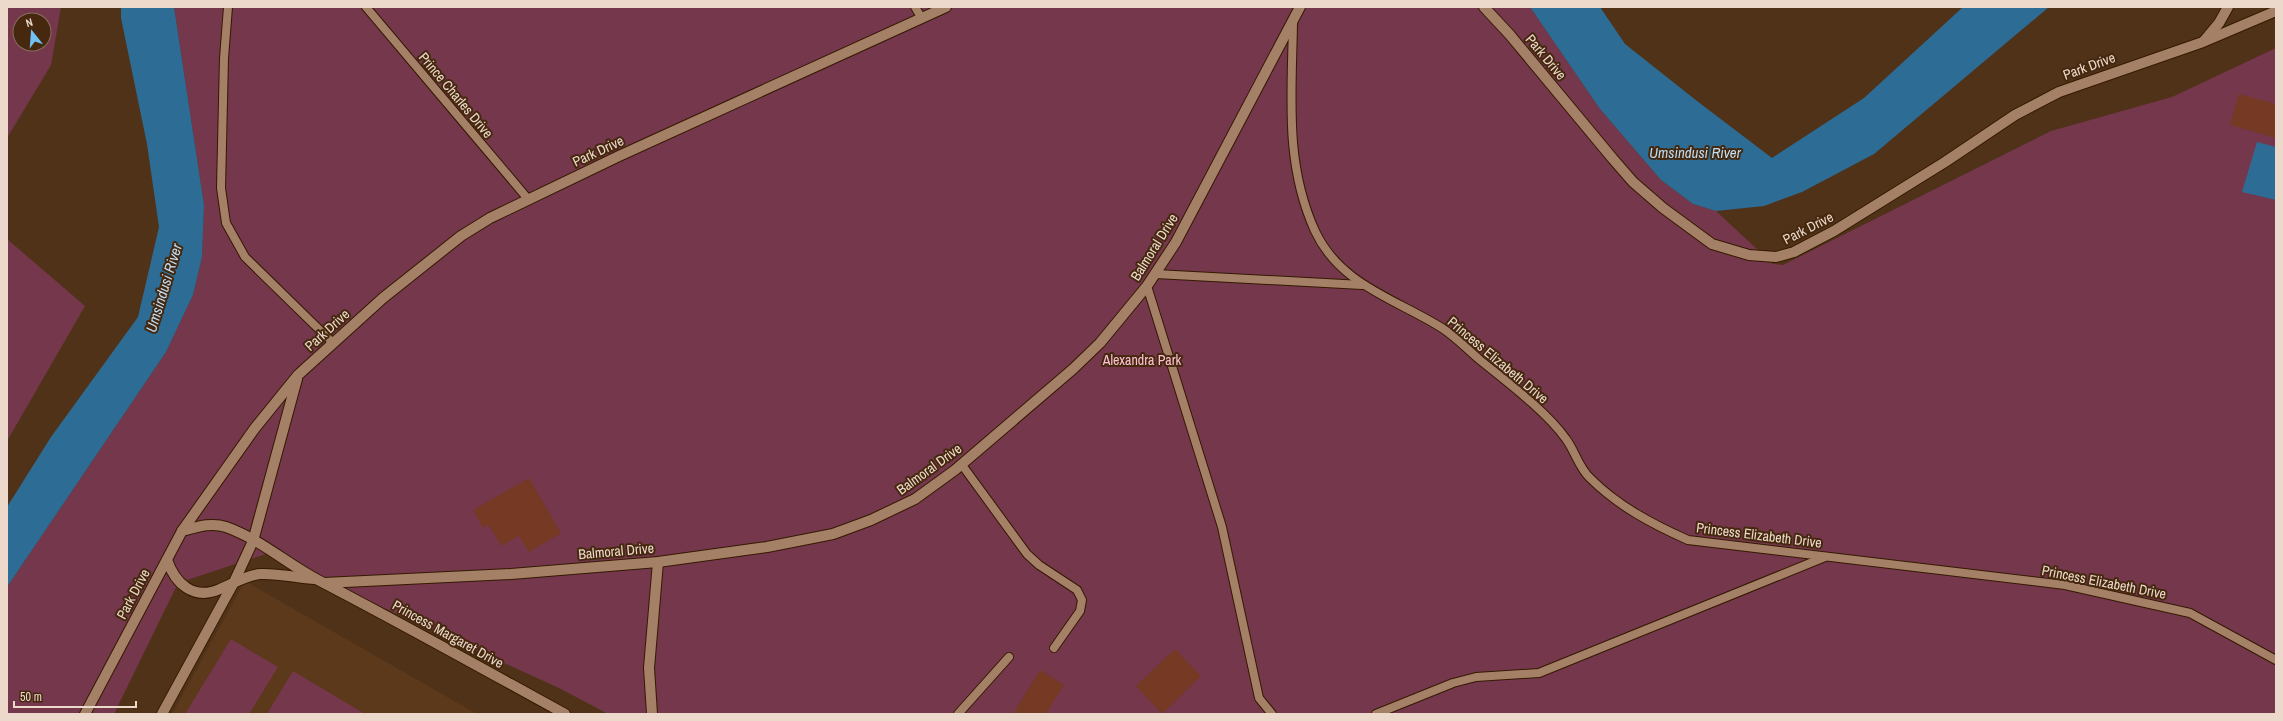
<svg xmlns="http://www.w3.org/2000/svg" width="2283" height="721" font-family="'Archivo Narrow',sans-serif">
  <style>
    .built { fill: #5c391a }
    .green { fill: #74374c; fill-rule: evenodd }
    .water { fill: #2d6d95 }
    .building { fill: #753924 }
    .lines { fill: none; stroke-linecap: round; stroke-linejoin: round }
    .lane-casing { stroke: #341900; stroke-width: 10 }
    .street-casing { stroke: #341900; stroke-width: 12 }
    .lane { stroke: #a48166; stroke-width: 8 }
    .street { stroke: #a48166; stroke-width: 10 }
    .labels { text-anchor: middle; stroke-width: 4; stroke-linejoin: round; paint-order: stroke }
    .street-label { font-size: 14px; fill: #ecd9cb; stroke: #45280e }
    .park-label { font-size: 14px; fill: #fdc1d3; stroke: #45280e }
    .water-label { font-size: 15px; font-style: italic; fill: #bddef6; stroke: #45280e }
  </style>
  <rect width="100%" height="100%" fill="#503219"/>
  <path class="built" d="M245,581L477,714H172Z"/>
  <g class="green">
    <path d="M7,7H61L51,65L7,138ZM20,20H44V44H20Z"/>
    <path d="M174,7H1530L1600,109L1661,180L1693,204L1716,211L1773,264L1783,265L2051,131L2172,97L2276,48V714H608L561,689L266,554L178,583L114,714H7V587L166,352L193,295L202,257L204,205Z"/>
    <path d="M7,239L85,306L7,441Z"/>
    <path d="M231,639L278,667L249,714H185Z"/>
    <path d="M293,671L365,714H267Z"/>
  </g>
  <g class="water">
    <path d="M121,7H174L204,205L202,257L193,295L166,352L7,587V507L51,437L138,317L159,227L147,144L121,18Z"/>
    <path d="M1530,7H1600L1625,44L1697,101L1772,158L1864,98L1963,7H2049L1874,154L1802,192L1764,206L1716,211L1693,204L1661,180L1600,109Z"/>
    <path d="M2257,142L2276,147V200L2242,192Z"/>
  </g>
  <g class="building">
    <path d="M2239,94L2276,104V138L2230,125Z"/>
    <path d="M529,478L561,533L529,552L519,536L501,546L489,525L483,528L473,510Z"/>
    <path d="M1175,649L1201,676L1162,714L1136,686Z"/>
    <path d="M1040,670L1064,685L1046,714H1013Z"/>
  </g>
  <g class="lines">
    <g class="lane-casing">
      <g id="lane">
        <path d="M228,7L224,58L221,188L226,223L245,257L333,343"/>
        <path d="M366,7L528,199"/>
        <path d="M915,7L921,17"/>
        <path d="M1293,22C1292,94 1284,163 1315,231C1340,285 1396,299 1442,328C1456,337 1468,350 1480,360C1507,382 1546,411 1566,439C1575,451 1579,468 1590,478C1618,506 1652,524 1688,540L2065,585L2190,613L2276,660"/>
        <path d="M1156,274L1362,285"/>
        <path d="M1147,286L1222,527L1259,698L1272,714"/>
        <path d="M962,465L1027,554L1039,565L1077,590L1082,600L1080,611L1054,648"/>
        <path d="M958,714L1009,657"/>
        <path d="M1376,714L1453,683L1476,677L1539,673L1825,557"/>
      </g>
    </g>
    <g class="street-casing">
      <g id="street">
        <path d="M1484,7L1510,35L1613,159L1633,182L1663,208L1712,244L1749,255L1776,257L1794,252L1834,231L1945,162L2015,115L2059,92L2203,42L2276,11"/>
        <path d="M2204,41L2219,23L2228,7"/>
        <path d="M182,531C197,527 211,522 226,527C260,539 287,564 318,580C401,623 483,669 565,714"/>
        <path d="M167,560C175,583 193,601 220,589C233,584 246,575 260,574C278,573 297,578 315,579"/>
        <path d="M324,583L511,574L658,562L767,547L833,534L871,520L915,499L955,470L1073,369L1100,343L1147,286L1176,242L1300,7"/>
        <path d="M85,714L182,531L255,428L298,375L383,298L461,236L490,218L619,156L946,7"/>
        <path d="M162,714L234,582L253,541L297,379"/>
        <path d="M652,714L649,668L658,562"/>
      </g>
    </g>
    <use href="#lane" class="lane"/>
    <use href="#street" class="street"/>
  </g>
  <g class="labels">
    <g class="street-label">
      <text transform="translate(1546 57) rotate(50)" y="5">Park Drive</text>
      <text transform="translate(2089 66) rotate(-20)" y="5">Park Drive</text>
      <text transform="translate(456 95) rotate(50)" y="5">Prince Charles Drive</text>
      <text transform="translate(598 151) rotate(-25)" y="5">Park Drive</text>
      <text transform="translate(1808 228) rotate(-27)" y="5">Park Drive</text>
      <text transform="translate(1154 247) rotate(-58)" y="5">Balmoral Drive</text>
      <text transform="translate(327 330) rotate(-42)" y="5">Park Drive</text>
      <text transform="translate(1498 360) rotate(40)" y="5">Princess Elizabeth Drive</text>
      <text transform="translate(929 469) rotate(-36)" y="5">Balmoral Drive</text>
      <text transform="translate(1759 535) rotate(7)" y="5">Princess Elizabeth Drive</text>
      <text transform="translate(616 551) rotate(-5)" y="5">Balmoral Drive</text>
      <text transform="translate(2104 582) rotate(11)" y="5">Princess Elizabeth Drive</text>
      <text transform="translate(133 594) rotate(-62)" y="5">Park Drive</text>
      <text transform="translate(448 634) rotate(29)" y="5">Princess Margaret Drive</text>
    </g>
    <g class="park-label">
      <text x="1142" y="365">Alexandra Park</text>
    </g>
    <g class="water-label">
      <text x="1695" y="158">Umsindusi River</text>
      <text transform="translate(164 288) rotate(-73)" y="5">Umsindusi River</text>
    </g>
  </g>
  <rect width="2283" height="721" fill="none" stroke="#ecd9cb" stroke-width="16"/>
  <g transform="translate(32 32) rotate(343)"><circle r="19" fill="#45280e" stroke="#886f5a"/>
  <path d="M0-3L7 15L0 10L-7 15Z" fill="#72c1f5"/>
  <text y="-6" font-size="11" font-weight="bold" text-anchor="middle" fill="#ecd9cb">N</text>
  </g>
  <path d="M14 701v6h122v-6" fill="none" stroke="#ecd9cb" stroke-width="2"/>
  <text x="20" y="701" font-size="12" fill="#ecd9cb" stroke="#45280e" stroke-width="3" paint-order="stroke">50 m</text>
</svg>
